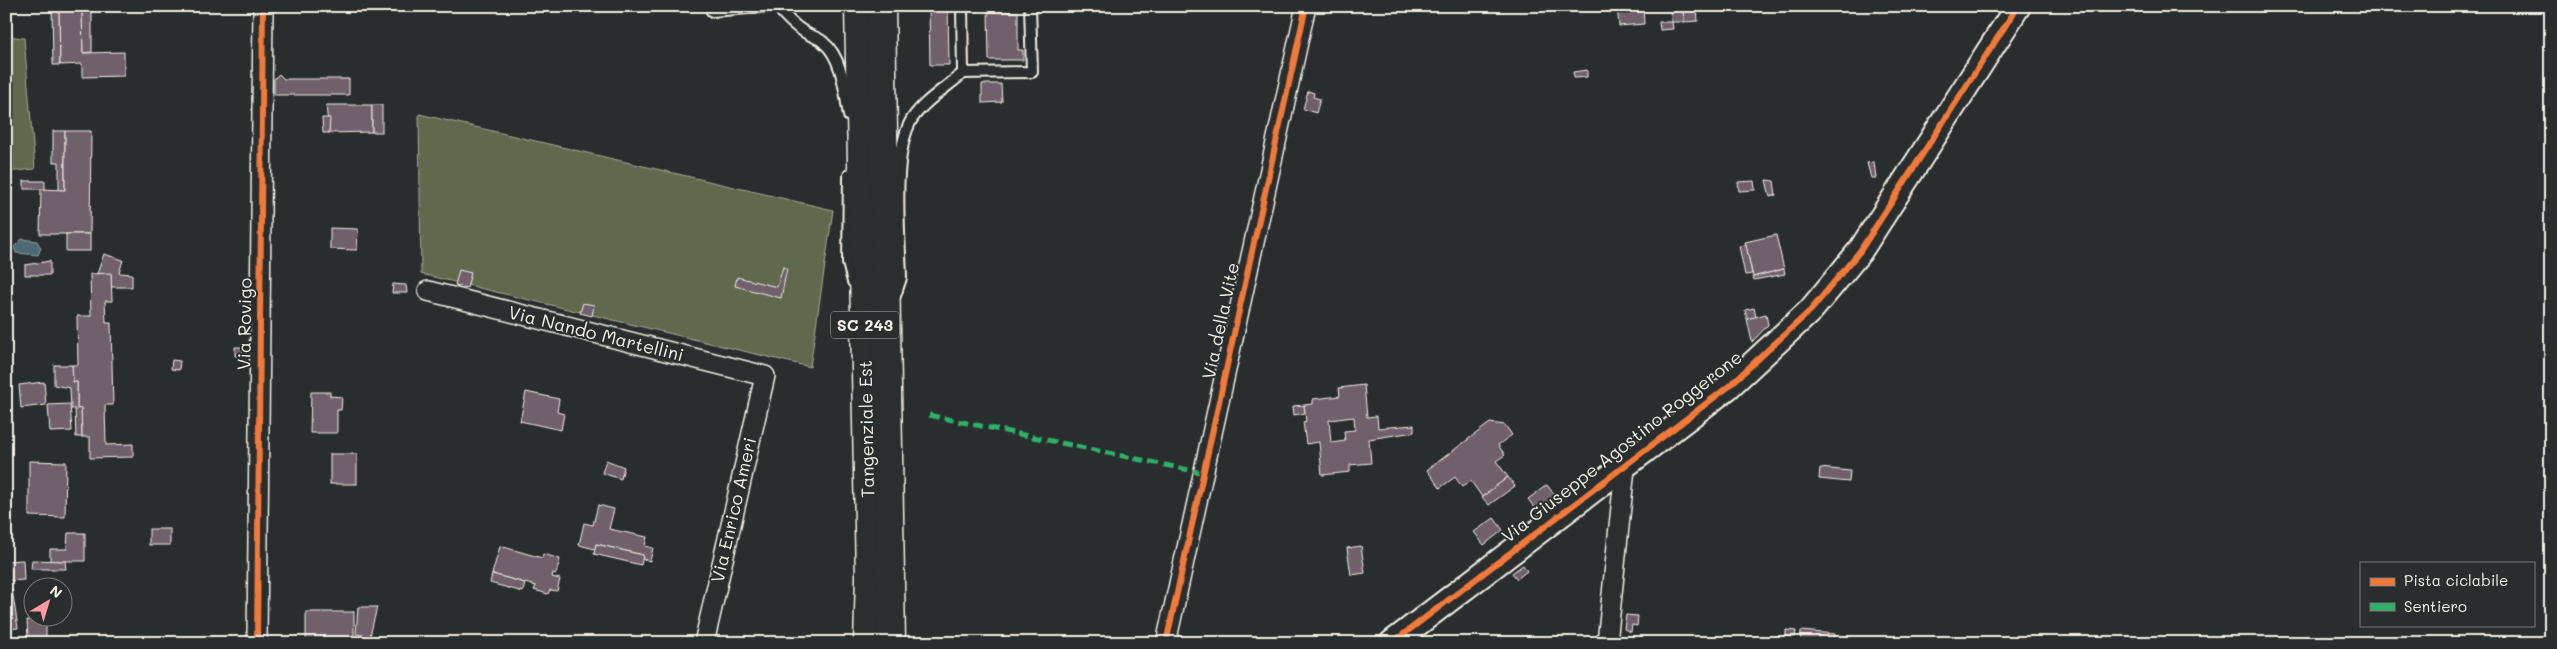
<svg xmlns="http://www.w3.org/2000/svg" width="2557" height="649" font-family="Mali,sans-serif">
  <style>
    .green { fill: #60674e; stroke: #aaac9b }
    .water { fill: #4e6a73; stroke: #90a0a2 }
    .building { fill: #6f606c; stroke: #f4f1e8; fill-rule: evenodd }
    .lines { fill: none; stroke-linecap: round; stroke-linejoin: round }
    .service-casing { stroke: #f4f1e8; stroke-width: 14 }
    .minor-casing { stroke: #f4f1e8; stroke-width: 22 }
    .tertiary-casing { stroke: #f4f1e8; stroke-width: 28 }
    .trunk-casing { stroke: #f4f1e8; stroke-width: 31 }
    .service { stroke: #2a2d2e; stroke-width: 10 }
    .minor { stroke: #2a2d2e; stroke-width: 19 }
    .tertiary { stroke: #2a2d2e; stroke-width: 24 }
    .trunk { stroke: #2a2d2e; stroke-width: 28 }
    .quiet { stroke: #2db169; stroke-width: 5; stroke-dasharray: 10 5; stroke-linecap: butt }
    .cycleway-casing { stroke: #2a2d2e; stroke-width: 9 }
    .cycleway { stroke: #f17a3a; stroke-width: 6 }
    .labels { text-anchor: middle; stroke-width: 4; stroke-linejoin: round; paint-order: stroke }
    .shield { fill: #2a2d2e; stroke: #b7b6b0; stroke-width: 1 }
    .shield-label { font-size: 16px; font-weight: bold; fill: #f4f1e8 }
    .street-label { font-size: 18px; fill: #f4f1e8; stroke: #2a2d2e }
  </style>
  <rect width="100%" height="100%" fill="#2a2d2e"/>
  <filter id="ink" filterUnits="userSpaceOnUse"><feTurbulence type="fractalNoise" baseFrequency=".02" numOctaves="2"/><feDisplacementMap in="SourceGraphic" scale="10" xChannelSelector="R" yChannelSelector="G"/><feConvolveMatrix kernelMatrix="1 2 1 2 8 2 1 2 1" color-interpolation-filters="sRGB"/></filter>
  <g filter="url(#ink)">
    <g class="green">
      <path d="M6,36L24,38L35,169L6,172Z"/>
      <path d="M419,114L833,210L810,367L421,274Z"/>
    </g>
    <path class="water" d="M22,239L37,241L41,248L38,255L16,253L14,247Z"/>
    <g class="building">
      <path d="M52,6H59L60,65H53Z"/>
      <path d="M59,6H82L83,53L124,52V76L82,77V64L60,65Z"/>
      <path d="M82,6H92V52L83,53Z"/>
      <path d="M929,6H948L949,65H930Z"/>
      <path d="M1617,6H1643L1644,24L1619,26Z"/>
      <path d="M1659,6H1697L1698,21L1684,22L1683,8L1659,10Z"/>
      <path d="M1683,8L1684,22H1671L1670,9Z"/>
      <path d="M988,12H1018V50H1023V60H989Z"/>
      <path d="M1659,22H1672L1673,29L1660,30Z"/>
      <path d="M1587,70V77L1574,78L1573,72Z"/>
      <path d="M279,74L284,79H349V95H274V79Z"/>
      <path d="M982,84H1001L1002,102L982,103Z"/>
      <path d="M1308,91L1314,93L1313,97L1320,99L1316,113L1303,109Z"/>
      <path d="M326,105H372V132L329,133Z"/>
      <rect x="372" y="105" width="10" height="27"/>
      <path d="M322,118H330L329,133H323Z"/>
      <path d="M53,131H65V190H59V162H53Z"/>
      <path d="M65,131H91L90,234H40L41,189L65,190Z"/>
      <path d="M1874,162L1876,178H1871L1867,163Z"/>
      <path d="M1766,180L1774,181L1776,195L1770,197Z"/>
      <rect x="24" y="181" width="21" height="8"/>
      <path d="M1754,181L1755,190L1739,191L1738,182Z"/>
      <path d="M330,228L358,229L357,250L330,249Z"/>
      <rect x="66" y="234" width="24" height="17"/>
      <path d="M1776,235L1784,269L1753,277L1745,242Z"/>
      <path d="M1746,245L1752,274L1745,275L1739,246Z"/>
      <path d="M104,254L123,260L119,273L132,274V287H111V274H97Z"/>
      <path d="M50,261V275H25V265Z"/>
      <path d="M783,267L787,268L781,298L735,286L737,277L777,287Z"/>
      <path d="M1784,269L1785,274L1754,280L1753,277Z"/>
      <path d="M459,270L471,273L467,288L455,285Z"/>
      <path d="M111,273L112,301H105L106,323H111L113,405H105L106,445L133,444V457L90,458V437H82L81,408L77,409V382H73L72,365H78L77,316H91L90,274Z"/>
      <path d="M393,284L406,285L407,293H392Z"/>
      <path d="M583,303L594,305L592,316L580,313Z"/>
      <path d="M1754,308L1756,317L1747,319L1745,310Z"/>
      <path d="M1766,314L1768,325L1752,342L1747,319Z"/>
      <path d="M235,347H244L243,356H235Z"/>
      <path d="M172,360L180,361L179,370L171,369Z"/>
      <path d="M54,365H72L73,382H77V409L81,408L82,437H76L75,409H71L70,388L54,385Z"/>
      <path d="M44,382L46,405L21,408L19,385Z"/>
      <path d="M1364,385L1367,417L1377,416L1378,428L1414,425V432L1369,439L1371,463L1350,465V472L1322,475L1319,442L1306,444L1303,422L1306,421L1304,405L1313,404V399L1340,396L1339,388ZM1354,417L1355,430L1344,431L1345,441L1331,443L1329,420Z"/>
      <path d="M311,392H330V396L342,397L341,410H337V433H310Z"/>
      <path d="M526,392L559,399L557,412L564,414L561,430L520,421Z"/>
      <path d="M70,404L72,431L50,432L48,405Z"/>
      <path d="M1304,405L1305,413L1294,415L1293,406Z"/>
      <path d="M1490,423L1505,425L1512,435L1498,445L1505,455L1496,461L1508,477L1482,497L1471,481L1462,487L1455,477L1440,488L1427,470Z"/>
      <rect x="330" y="454" width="27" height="30"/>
      <path d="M606,460L624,467L621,479L602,473Z"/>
      <path d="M29,461L66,462L65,517L29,516Z"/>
      <path d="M1820,468L1850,471L1849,482L1819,479Z"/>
      <path d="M1508,477L1515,486L1489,505L1482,497Z"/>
      <path d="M1547,485L1556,497L1537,511L1528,499Z"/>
      <path d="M598,505L614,509L609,529L647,537L645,546L653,548L650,561L642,559L643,555L596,544L595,549L579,545L584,523L593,525Z"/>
      <path d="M1494,518L1503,530L1484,545L1474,532Z"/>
      <rect x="149" y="529" width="21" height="16"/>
      <path d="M68,533H85V561H50V549H67Z"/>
      <path d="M596,544L643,555L641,565L594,554Z"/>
      <path d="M500,546L542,558L543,554L560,559L556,574L553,573L552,577L560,579L557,591L550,590L548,594L534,590L536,586L492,574Z"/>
      <path d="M1361,546L1365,573L1351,575L1347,548Z"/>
      <path d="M23,560L24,580L6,581V561Z"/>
      <path d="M32,560L65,561L66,569H31Z"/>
      <path d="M1523,565L1527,571L1517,579L1512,573Z"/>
      <path d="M492,574L525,583L523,592L490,583Z"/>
      <path d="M12,589L18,628L6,629V619H10L6,590Z"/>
      <path d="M6,595L10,619H6Z"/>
      <path d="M358,607H377L370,636L356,634Z"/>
      <rect x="306" y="612" width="48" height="31"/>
      <path d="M1626,615L1638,616L1637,626L1632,625L1631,632L1624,629Z"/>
      <path d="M27,620H35L36,624H46V638H28Z"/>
      <path d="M1786,630L1796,631L1795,637L1786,636Z"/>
      <path d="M1801,631L1835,634V643H1800Z"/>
    </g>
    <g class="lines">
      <g class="service-casing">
        <g id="service">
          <path d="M712,6V11L774,6"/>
          <path d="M777,6C785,17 794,26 806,33C811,36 819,38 823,42C843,58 845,93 849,116"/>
          <path d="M963,73L1032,72L1030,6"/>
          <path d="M849,175L848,263L853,282"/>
          <path d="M895,296L901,278C900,237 891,153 912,119C925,100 946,88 963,73L962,6"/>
        </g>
      </g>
      <g class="minor-casing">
        <g id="minor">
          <path d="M428,291L765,376L704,643"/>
          <path d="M257,643L263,6"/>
          <path d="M1166,643L1306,6"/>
          <path d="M1607,643L1625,468"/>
        </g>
      </g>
      <g class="tertiary-casing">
        <path id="tertiary" d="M1392,643L1728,387L1811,310L1860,251L2018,6"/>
      </g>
      <g class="trunk-casing">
        <g id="trunk">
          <path d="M859,6L870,578L868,643"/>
          <path d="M881,6L891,643"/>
        </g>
      </g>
      <use href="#service" class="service"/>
      <use href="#minor" class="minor"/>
      <use href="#tertiary" class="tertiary"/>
      <use href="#trunk" class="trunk"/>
      <path class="quiet" d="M929,415L1203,473"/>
      <g class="cycleway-casing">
        <g id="cycleway">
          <path d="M257,643L263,6"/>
          <path d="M1166,643L1306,6"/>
          <path d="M1392,643L1728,387L1811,310L1860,251L2018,6"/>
        </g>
      </g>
      <use href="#cycleway" class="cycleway"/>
    </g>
  </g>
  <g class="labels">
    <rect class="shield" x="831" y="311.5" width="68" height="27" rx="4"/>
    <g class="shield-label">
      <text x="865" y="331">SC 243</text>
    </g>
    <g class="street-label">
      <text transform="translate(1221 321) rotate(-78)" y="6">Via della Vite</text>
      <text transform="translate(245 324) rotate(-89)" y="6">Via Rovigo</text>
      <text transform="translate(596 334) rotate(14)" y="6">Via Nando Martellini</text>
      <text transform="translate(867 429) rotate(-91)" y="6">Tangenziale Est</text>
      <text transform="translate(1622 447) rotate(-38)" y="6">Via Giuseppe Agostino Roggerone</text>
      <text transform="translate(734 510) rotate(-77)" y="6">Via Enrico Ameri</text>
    </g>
  </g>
  <rect width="2557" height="649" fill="none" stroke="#2a2d2e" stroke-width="25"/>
  <rect x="12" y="12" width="2532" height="624" fill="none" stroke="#f4f1e8" stroke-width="2" filter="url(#ink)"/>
  <rect x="2360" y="562" width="175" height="65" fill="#2a2d2e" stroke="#7b7b78"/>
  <rect x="2370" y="578" width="25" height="8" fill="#f17a3a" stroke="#7b7b78"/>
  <text x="2404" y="586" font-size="15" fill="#f4f1e8">Pista ciclabile</text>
  <rect x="2370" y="603" width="25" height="8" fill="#2db169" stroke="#7b7b78"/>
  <text x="2404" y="612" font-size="15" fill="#f4f1e8">Sentiero</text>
  <g transform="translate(48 602) rotate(38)"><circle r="24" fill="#2a2d2e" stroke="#7b7b78"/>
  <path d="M0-4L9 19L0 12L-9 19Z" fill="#ff9aa2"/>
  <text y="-8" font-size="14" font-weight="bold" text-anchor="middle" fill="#f4f1e8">N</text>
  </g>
</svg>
